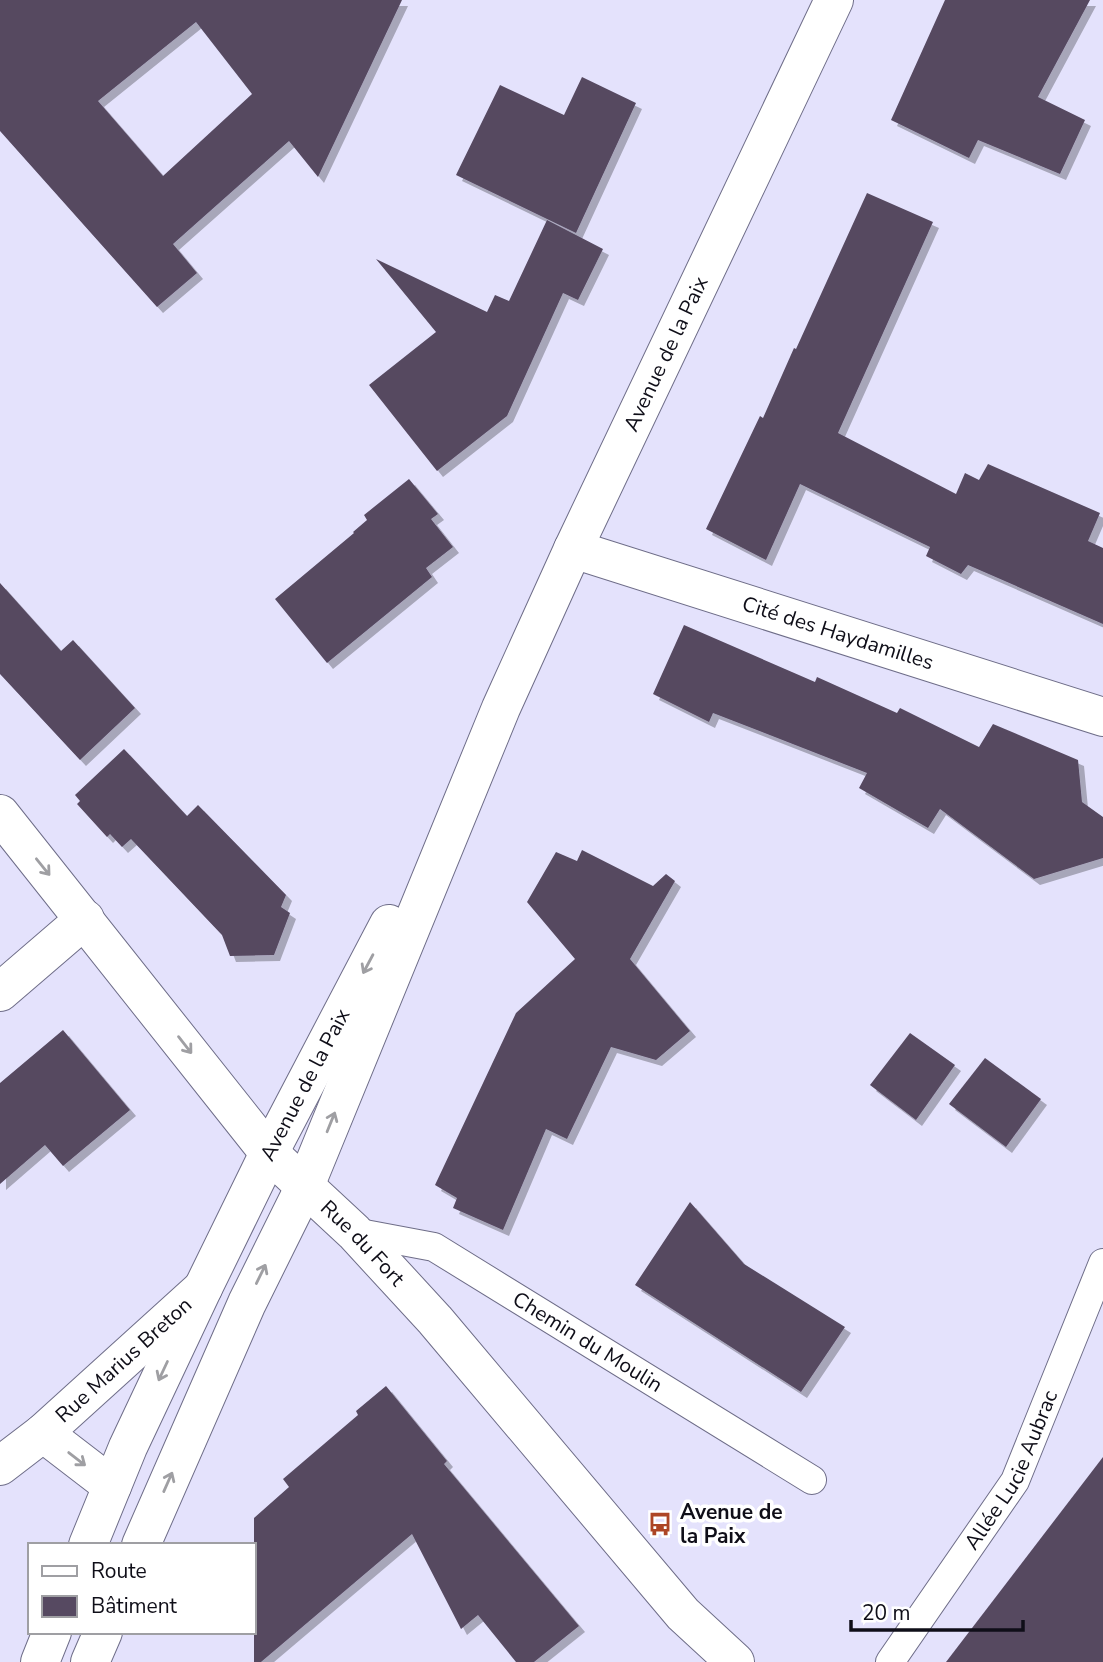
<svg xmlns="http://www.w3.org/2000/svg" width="1103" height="1662" font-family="'Nunito Sans',sans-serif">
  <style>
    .building { fill: #564961; fill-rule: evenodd; filter: url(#shadow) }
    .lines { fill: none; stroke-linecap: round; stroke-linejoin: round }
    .lane-casing { stroke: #6e6d88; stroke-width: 30 }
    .street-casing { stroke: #6e6d88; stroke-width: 40 }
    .secondary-casing { stroke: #6e6d88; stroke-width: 40 }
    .lane { stroke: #fff; stroke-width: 28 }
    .street { stroke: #fff; stroke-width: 38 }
    .secondary { stroke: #fff; stroke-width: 38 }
    .oneway { stroke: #9f9fa3 }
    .labels { text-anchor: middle; stroke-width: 7; stroke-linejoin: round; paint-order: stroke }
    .street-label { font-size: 21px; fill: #0f0e18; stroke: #fff }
    .poi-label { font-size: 21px; font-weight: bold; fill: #0f0e18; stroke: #fff; text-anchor: start }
  </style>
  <defs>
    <filter id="shadow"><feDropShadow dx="6" dy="6" stdDeviation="0" flood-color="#0004"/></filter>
  </defs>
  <rect width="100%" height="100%" fill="#e4e2fc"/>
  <g class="building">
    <path d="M0,0H402L318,177L289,141L173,244L197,273L157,307L0,131ZM196,22L252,94L163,176L98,101Z"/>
    <path d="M945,0H1090L1038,97L1085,120L1060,174L978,140L969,158L891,120Z"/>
    <path d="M582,77L636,103L576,233L456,175L500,85L564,115Z"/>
    <path d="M867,193L933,222L838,433L956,494L965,473L979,480L988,464L1100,513L1088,541L1103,548V624L968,565L961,574L926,556L930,547L800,484L766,560L706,529L760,416L763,418L794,348L796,349Z"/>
    <path d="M547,220L603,249L578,300L563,293L507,416L437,471L369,385L436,332L376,259L487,312L495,295L509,301Z"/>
    <path d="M409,479L438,514L431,519L453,547L426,568L432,577L327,663L275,599L354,533L353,532L367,520L364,515Z"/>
    <path d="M0,583L61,651L73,640L135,708L80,760L0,674Z"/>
    <path d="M684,625L815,682L817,677L897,713L900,708L979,747L993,724L1078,760L1082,802L1103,817V858L1034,879L940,809L928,828L859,788L867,773L713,713L709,722L653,694Z"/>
    <path d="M124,749L187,816L198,805L286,895L281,907L290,913L274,955L230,956L222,935L131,839L122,847L110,834L107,837L77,804L80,801L75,795Z"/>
    <path d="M582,850L653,886L666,874L675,881L630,959L690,1031L656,1060L611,1047L567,1139L546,1129L503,1230L453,1208L457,1198L435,1185L516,1013L575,959L527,902L556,852L577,861Z"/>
    <path d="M63,1030L130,1110L63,1166L45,1145L0,1184V1083Z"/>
    <path d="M910,1033L955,1065L916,1120L870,1085Z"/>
    <path d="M985,1058L1041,1099L1006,1147L949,1104Z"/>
    <path d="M690,1202L744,1264L845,1327L801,1392L635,1285Z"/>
    <path d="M386,1386L447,1461L444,1464L579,1626L534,1662H516L478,1615L461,1629L412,1534L261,1662H254V1518L289,1487L283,1479L358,1415L356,1411Z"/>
    <path d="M1103,1457V1662H946Z"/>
  </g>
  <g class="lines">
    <g class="lane-casing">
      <g id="lane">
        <path id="s1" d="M354,1232L434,1247L812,1480"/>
        <path id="s2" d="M890,1662L1015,1481L1103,1263"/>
      </g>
    </g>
    <g class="street-casing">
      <g id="street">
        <path id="s3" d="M573,549L1103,717"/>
        <path d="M0,992L85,919"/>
        <path id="s4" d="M269,1153L354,1232L435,1320L683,1614L735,1662"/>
        <path d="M43,1433L112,1486"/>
        <path id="s5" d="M0,1466L43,1433L203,1288"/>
      </g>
    </g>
    <g class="secondary-casing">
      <g id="secondary">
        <path d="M0,814L269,1153"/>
        <path id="s6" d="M88,1545L128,1447L203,1288L269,1153L389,924"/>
        <path id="s7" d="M141,1545L247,1303L305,1186L501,708L573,549L834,0"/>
        <path d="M40,1662L52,1632"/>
        <path d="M90,1662L103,1632"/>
      </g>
    </g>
    <use href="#lane" class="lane"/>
    <use href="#street" class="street"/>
    <use href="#secondary" class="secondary"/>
  </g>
  <defs><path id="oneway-shaft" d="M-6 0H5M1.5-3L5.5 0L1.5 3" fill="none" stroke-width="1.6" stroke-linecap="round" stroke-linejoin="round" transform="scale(1.75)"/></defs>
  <g class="oneway">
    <use href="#oneway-shaft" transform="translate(43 867) rotate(51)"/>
    <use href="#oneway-shaft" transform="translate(368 964) rotate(118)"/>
    <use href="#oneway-shaft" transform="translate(185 1045) rotate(52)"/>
    <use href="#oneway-shaft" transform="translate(331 1122) rotate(-68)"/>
    <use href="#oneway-shaft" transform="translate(261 1274) rotate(-64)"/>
    <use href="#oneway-shaft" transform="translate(163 1371) rotate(115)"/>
    <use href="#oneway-shaft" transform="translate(77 1459) rotate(38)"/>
    <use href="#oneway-shaft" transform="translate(168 1482) rotate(-66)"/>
  </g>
  <defs>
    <g id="bus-bare" transform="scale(1.89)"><path d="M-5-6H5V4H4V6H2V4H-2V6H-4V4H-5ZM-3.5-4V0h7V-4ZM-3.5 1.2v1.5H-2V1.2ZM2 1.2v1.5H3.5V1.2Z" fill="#ad4525" stroke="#fff" stroke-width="2.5" paint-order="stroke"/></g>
  </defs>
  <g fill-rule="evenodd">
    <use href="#bus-bare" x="660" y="1524"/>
  </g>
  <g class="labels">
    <g class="street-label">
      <text dy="7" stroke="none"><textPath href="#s7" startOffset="1302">Avenue de la Paix</textPath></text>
      <text dy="7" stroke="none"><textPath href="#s3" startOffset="278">Cité des Haydamilles</textPath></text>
      <text dy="7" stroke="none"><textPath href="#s6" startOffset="509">Avenue de la Paix</textPath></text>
      <text dy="7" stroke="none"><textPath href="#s4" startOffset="130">Rue du Fort</textPath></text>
      <text dy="7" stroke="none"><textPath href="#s1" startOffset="262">Chemin du Moulin</textPath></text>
      <text dy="7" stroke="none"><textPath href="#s5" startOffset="163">Rue Marius Breton</textPath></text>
      <text dy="7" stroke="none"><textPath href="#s2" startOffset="228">Allée Lucie Aubrac</textPath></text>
    </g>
    <g class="poi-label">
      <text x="680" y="1519">Avenue de<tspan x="680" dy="24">la Paix</tspan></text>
    </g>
  </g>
  <rect x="28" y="1543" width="228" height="91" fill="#ffffff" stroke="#9f9fa3" stroke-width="2"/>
  <rect x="42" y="1566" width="35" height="10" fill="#ffffff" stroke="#9f9fa3" stroke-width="2"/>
  <text x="91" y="1578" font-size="21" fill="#0f0e18">Route</text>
  <rect x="42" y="1596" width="35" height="21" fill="#564961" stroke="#9f9fa3" stroke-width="2"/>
  <text x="91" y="1613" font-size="21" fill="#0f0e18">Bâtiment</text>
  <path d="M851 1620v10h172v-10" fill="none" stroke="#0f0e18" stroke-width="3.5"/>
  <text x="862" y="1620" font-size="21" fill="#0f0e18" stroke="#ffffff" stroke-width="5" paint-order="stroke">20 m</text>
</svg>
